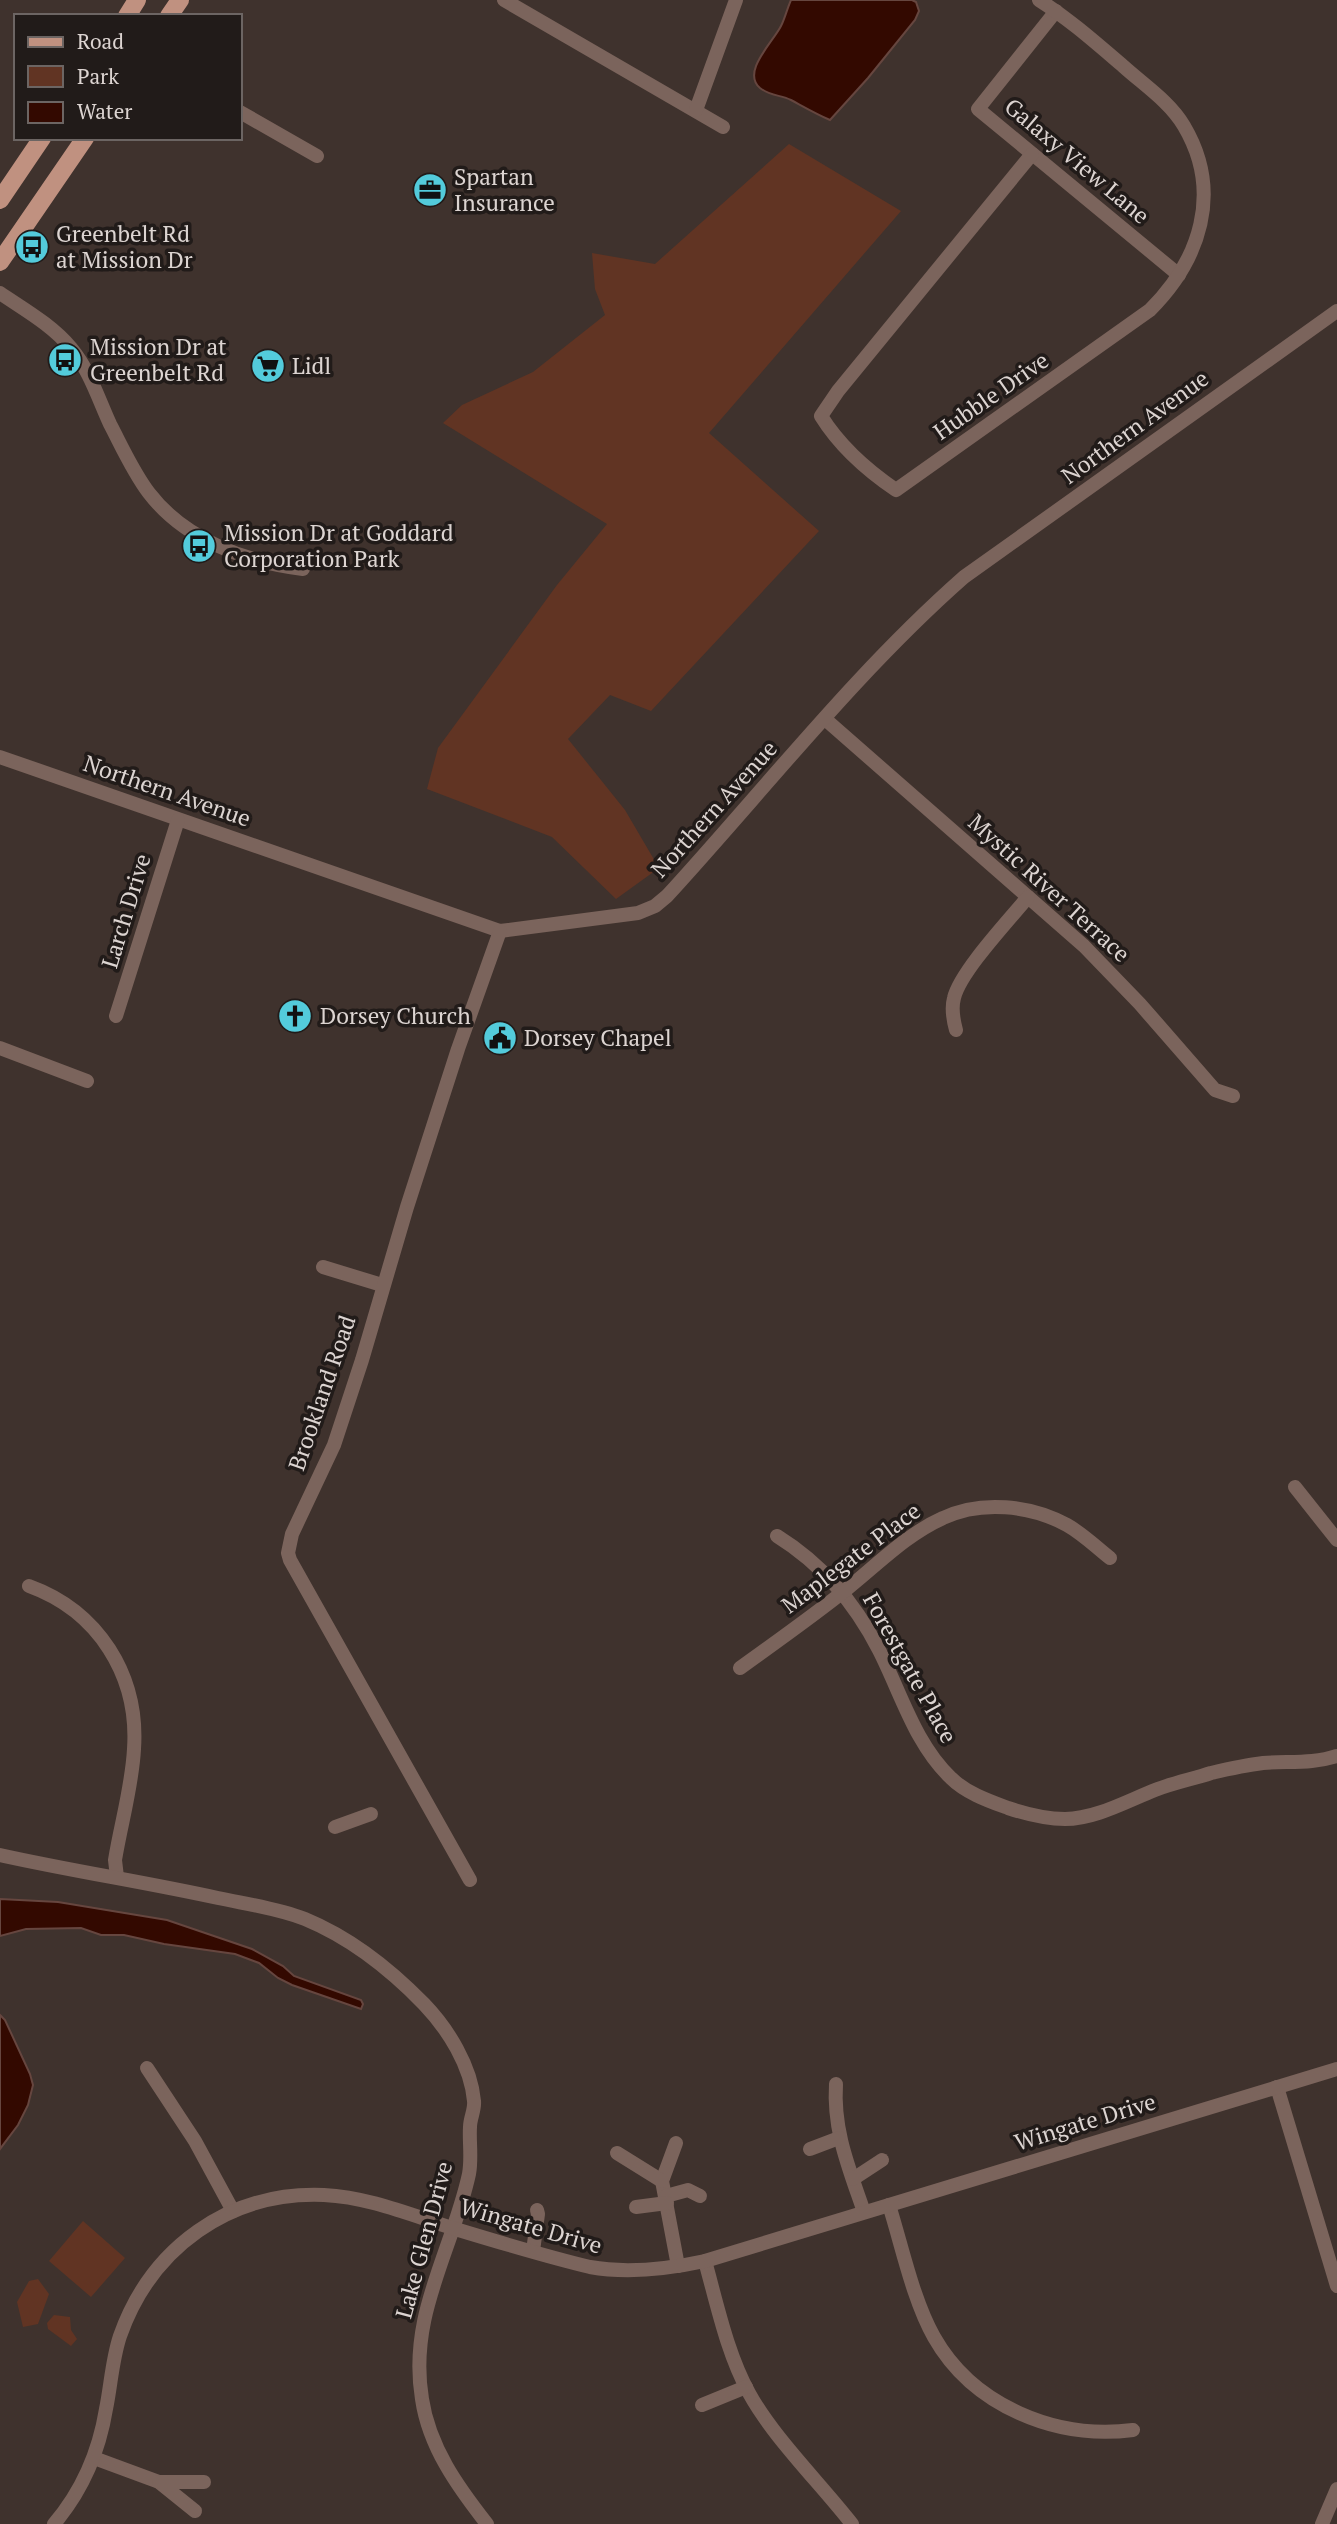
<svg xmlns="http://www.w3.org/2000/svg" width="1337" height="2524" font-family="'PT Serif',serif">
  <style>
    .green { fill: #613423 }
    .water { fill: #330900; stroke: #66463f; stroke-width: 2 }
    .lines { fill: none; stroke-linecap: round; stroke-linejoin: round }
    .minor { stroke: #7b645c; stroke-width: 14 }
    .major { stroke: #c09180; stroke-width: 18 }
    .labels { text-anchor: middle; stroke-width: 7; stroke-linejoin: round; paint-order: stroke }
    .street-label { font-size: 23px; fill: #dcd4d1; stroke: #211b19 }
    .poi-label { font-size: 23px; fill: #dcd4d1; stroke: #211b19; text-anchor: start }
  </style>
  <rect width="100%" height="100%" fill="#3f322d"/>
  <g class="green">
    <path d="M789,144L901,211L709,433L819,531L651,711L610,695L568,739L625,810L659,868L616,899L552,837L427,789L438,748L557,585L607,524L443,423L462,405L533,372L605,315L595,289L592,253L655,264Z"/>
    <path d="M83,2221L125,2258L91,2297L49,2261Z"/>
    <path d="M38,2279L49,2294L38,2324L23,2327L17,2302L29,2281Z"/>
    <path d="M54,2315L70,2317L71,2330L77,2339L71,2346L48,2329L47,2323Z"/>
  </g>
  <g class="water">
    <path d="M791,0H912L916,2L919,11L915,20L868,78L830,120C816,114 804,107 791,100C781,95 770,96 760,88C741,72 773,42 781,26C785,18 787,9 791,0Z"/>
    <path d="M0,1899L58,1902L167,1920L252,1949L283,1966L294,1976L361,2000L363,2004L361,2009L292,1985L278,1978L259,1963L235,1954L164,1944L124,1935H101L81,1928L26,1929L0,1936Z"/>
    <path d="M0,2015L5,2020L30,2074L33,2085L28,2105L18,2125L0,2149Z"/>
  </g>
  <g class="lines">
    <g class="minor">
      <path d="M504,0L723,127"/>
      <path d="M1056,11L978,109L1179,275"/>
      <path d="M696,110L736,0"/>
      <path d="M240,112L317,156"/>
      <path d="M1032,154L838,391L821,416C839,445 868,471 896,490L1150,310C1200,260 1223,192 1184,126C1170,102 1144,85 1123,66C1096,43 1069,19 1039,0"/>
      <path d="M0,293C25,310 52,325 71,348C90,371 98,398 110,424C122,447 133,472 149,493C185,540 246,562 303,569"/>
      <path d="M825,719L1084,946L1140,1004L1215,1090L1233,1096"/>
      <path d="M0,757L500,931L638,913L655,906L667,896C765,789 855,673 964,577L1337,311"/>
      <path d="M116,1016L178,820"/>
      <path d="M956,1030C953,1019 951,1009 954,998C960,972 1009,920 1028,897"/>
      <path d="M0,1048L87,1081"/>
      <path d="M323,1267L382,1285"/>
      <path d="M1295,1487L1337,1540"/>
      <path d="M777,1536C822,1564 855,1603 879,1650C901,1693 915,1744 951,1778C966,1793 989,1801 1008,1808C1026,1814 1045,1819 1065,1819C1095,1819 1127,1801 1155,1790C1173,1783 1193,1779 1211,1773C1228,1769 1246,1765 1263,1763C1288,1761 1313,1764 1337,1756"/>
      <path d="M29,1586C98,1611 139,1675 134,1749C132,1787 121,1823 115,1860L117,1877"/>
      <path d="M740,1668C776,1642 813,1616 848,1588C878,1564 907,1534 943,1518C981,1500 1030,1505 1067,1525C1083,1534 1096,1547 1110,1558"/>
      <path d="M335,1827L371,1814"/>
      <path d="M0,1855C72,1871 145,1882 218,1898C246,1904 277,1908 305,1919C351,1938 389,1968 424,2004C448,2029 471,2066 474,2101C475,2110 470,2118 470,2127C469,2142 472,2158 469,2174C452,2252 408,2315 422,2399C429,2447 458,2487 487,2524"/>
      <path d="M470,1880L290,1560L288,1553L292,1534L334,1445L362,1360L407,1207L458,1049L500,931"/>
      <path d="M147,2068L195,2141L233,2211"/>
      <path d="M836,2084C833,2131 849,2168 864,2212"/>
      <path d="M1277,2087L1337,2286"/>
      <path d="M676,2143L662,2181L678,2266"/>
      <path d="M810,2149L839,2138"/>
      <path d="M617,2153L662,2181"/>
      <path d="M853,2179L882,2160"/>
      <path d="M666,2196L688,2190L700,2196"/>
      <path d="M889,2205C902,2246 913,2300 934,2337C973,2406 1056,2440 1133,2430"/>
      <path d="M636,2207L667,2203"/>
      <path d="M533,2251L538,2214L537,2210"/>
      <path d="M705,2261C717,2304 727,2353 749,2393C773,2437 820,2483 852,2524"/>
      <path d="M702,2405L746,2387"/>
      <path d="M94,2458L159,2482L195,2511"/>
      <path d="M159,2482H204"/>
      <path d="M54,2524C82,2491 99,2452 106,2409C111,2385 112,2360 120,2336C151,2248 229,2191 324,2195C368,2197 411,2215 452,2228C498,2242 544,2256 590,2267C629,2274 668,2269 705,2261L1337,2069"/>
      <path d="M1322,2524L1337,2489"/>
    </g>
    <g class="major">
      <path d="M127,16L137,0"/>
      <path d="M169,16L180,0"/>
      <path d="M0,200L42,138"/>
      <path d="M0,262L85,138"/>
    </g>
  </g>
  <defs>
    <g id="office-disc" transform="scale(1.75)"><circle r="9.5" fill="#53cbdb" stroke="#211b19"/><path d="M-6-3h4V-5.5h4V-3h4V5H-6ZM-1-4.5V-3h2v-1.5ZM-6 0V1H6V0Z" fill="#111"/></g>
    <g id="bus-disc" transform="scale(1.75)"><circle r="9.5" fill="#53cbdb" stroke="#211b19"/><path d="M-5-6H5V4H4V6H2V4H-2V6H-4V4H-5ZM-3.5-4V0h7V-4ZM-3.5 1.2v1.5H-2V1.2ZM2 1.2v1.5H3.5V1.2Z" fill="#111"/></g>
    <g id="supermarket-disc" transform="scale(1.75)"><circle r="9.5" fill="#53cbdb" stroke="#211b19"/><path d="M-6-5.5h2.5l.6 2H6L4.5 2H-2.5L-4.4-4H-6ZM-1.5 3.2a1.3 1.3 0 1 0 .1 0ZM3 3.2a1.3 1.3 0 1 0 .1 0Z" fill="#111"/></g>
    <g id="church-disc" transform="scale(1.75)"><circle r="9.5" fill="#53cbdb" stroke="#211b19"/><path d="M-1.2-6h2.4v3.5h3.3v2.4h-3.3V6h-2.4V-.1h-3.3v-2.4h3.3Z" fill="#111"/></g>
    <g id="civic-disc" transform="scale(1.75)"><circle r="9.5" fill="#53cbdb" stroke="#211b19"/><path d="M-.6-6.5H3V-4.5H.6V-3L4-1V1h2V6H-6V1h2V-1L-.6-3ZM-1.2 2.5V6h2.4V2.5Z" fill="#111"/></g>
  </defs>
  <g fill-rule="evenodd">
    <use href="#office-disc" x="430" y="190"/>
    <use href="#bus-disc" x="32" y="247"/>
    <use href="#bus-disc" x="65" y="360"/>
    <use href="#supermarket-disc" x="268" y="366"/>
    <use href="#bus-disc" x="199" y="546"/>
    <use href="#church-disc" x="295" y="1016"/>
    <use href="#civic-disc" x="500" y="1038"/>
  </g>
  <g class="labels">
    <g class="street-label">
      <text transform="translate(1077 161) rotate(40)" y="8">Galaxy View Lane</text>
      <text transform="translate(991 396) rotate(-35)" y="8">Hubble Drive</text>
      <text transform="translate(1135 427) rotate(-36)" y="8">Northern Avenue</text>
      <text transform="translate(167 791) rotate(19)" y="8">Northern Avenue</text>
      <text transform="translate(714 809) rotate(-48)" y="8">Northern Avenue</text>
      <text transform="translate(1049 888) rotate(42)" y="8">Mystic River Terrace</text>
      <text transform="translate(126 911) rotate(-73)" y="8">Larch Drive</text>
      <text transform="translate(322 1393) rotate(-71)" y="8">Brookland Road</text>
      <text transform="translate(851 1558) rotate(-37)" y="8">Maplegate Place</text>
      <text transform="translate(910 1668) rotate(61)" y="8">Forestgate Place</text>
      <text transform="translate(1085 2122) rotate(-17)" y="8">Wingate Drive</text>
      <text transform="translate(531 2226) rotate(16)" y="8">Wingate Drive</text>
      <text transform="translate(424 2240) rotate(-75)" y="8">Lake Glen Drive</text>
    </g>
    <g class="poi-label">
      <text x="454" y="185">Spartan<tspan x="454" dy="26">Insurance</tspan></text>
      <text x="56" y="242">Greenbelt Rd<tspan x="56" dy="26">at Mission Dr</tspan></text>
      <text x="90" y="355">Mission Dr at<tspan x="90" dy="26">Greenbelt Rd</tspan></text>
      <text x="292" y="374">Lidl</text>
      <text x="224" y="541">Mission Dr at Goddard<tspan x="224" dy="26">Corporation Park</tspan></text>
      <text x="320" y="1024">Dorsey Church</text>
      <text x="524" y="1046">Dorsey Chapel</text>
    </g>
  </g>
  <rect x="14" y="14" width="228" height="126" fill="#211b19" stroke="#6c6563" stroke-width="2"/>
  <rect x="28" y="37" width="35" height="10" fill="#c09180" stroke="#6c6563" stroke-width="2"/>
  <text x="77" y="49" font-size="21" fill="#dcd4d1">Road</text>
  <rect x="28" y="66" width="35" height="21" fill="#613423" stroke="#6c6563" stroke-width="2"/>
  <text x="77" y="84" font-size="21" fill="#dcd4d1">Park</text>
  <rect x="28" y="102" width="35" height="21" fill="#330900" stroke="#6c6563" stroke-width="2"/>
  <text x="77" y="119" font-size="21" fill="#dcd4d1">Water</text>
</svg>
